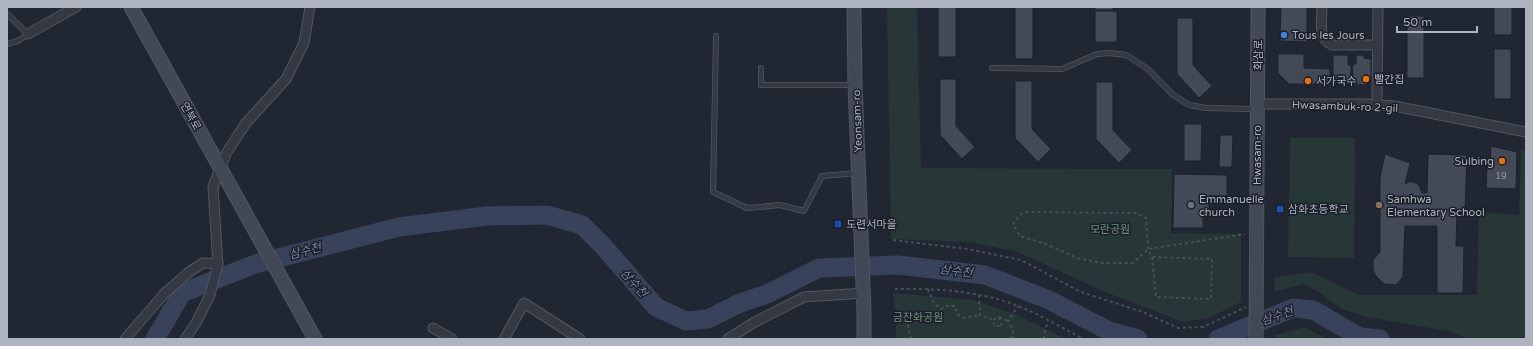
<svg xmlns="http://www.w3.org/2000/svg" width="1533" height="346" font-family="'Varela Round','Noto Sans KR',sans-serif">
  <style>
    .green { fill: #273637 }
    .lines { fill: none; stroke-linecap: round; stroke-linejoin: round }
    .river { stroke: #38425a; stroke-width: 19 }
    .building { fill: #434957; stroke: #1c202a }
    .lane-casing { stroke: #525661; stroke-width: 6 }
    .street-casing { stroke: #525661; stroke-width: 11 }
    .secondary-casing { stroke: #525661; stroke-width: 15 }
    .path { stroke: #445155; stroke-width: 2; stroke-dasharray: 3 3; stroke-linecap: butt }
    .lane { stroke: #343943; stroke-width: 4.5 }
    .street { stroke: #343943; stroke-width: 9 }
    .secondary { stroke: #434856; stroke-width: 13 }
    .shop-dot { fill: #3f7fe0; stroke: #1a1e28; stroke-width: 1.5 }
    .food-dot { fill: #e8710a; stroke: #1a1e28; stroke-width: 1.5 }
    .worship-dot { fill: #6b7280; stroke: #1a1e28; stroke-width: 1.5 }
    .education-dot { fill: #8d6e63; stroke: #1a1e28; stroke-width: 1.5 }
    .transit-dot { fill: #1a4fb4; stroke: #1a1e28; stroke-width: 1.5 }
    .labels { text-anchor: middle; stroke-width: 3; stroke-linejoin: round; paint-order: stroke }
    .number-label { font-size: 9px; fill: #9398a6 }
    .poi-label { font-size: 11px; fill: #aeb3c0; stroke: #1a1e28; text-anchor: start }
    .street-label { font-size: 11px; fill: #aeb3c0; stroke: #1a1e28 }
    .park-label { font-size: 11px; fill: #70937c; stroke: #1a1e28 }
    .water-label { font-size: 12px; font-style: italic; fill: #7a87a5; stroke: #1a1e28 }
  </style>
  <rect width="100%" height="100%" fill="#212732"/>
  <g class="green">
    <path d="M887,7H917L921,168L1172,169L1171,233L1241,234V302L1209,318L1183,322L1105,292L1018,252L970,242L891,239Z"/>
    <path d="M1290,138H1355L1354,258L1288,257Z"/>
    <path d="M1521,150L1526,151V339H1469L1448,331L1367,317L1342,309L1317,291L1303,284L1275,292L1274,278L1311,272L1359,295H1477L1479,212L1519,215Z"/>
    <path d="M893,293L973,300L1017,315L1066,339H896V315Z"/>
    <path d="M1305,327L1326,339H1275V335Z"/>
  </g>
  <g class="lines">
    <g class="river">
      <path d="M155,339L182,293L255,264L399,227L487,216L547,215L582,225L604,247L656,307L686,321L708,319L740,303L767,294L819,268L898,265L985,275L1049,300L1109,331L1138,339"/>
      <path d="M1218,339L1293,308L1313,310L1360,337L1380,339"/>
    </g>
  </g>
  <g class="building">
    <rect x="938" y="7" width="18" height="50"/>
    <rect x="1015" y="7" width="18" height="52"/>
    <rect x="1095" y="7" width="18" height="3"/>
    <path d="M1281,7H1307V42L1280,41Z"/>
    <rect x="1494" y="7" width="18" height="28"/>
    <rect x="1095" y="11" width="22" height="31"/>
    <rect x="1407" y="16" width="17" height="62"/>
    <path d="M1177,18H1193V65L1212,86L1199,98L1177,74Z"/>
    <rect x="1494" y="49" width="17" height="50"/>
    <path d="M1278,54H1304V68L1330,69V84H1289L1278,73Z"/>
    <path d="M1333,55H1348V65H1351V84H1333Z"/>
    <path d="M1356,55H1364V58L1371,59V78L1366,85L1352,84L1353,64H1356Z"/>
    <path d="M940,79H956V126L975,147L962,159L940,135Z"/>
    <path d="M1015,81H1032V129L1051,149L1038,162L1015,138Z"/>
    <path d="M1096,82H1113V130L1132,150L1119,163L1096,139Z"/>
    <path d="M1184,124H1202L1201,161H1184Z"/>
    <path d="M1220,135H1233L1232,167H1219Z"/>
    <path d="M1491,146L1517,152L1516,189L1486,188L1487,164H1490Z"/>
    <path d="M1385,154L1410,163L1405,184L1408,182H1414L1419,185L1422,193H1427L1428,154L1467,155L1465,213H1457L1456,246H1464L1463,293H1437V226H1405L1403,277L1396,285L1384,284L1376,276L1373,270V260L1380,252V177Z"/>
    <path d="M1174,174L1227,175V196H1209V214H1203V228H1173Z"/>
  </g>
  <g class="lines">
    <g class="lane-casing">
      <g id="lane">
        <path d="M7,14L28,34L18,41L7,44"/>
        <path d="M716,36L713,192L747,208L780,205L804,211L822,176L858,173"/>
        <path d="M761,68V85H854"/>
        <path d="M992,68L1062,69L1097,54L1110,53L1126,55L1148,69L1172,94L1189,105L1206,108L1255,109"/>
      </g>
    </g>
    <g class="street-casing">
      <g id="street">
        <path d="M1322,7C1322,22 1317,37 1332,45H1378"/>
        <path d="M28,34L76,7"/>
        <path d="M1257,104H1366L1394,106L1526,132"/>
        <path d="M1377,104L1378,7"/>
        <path d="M433,328L452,339"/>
        <path d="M125,339L164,294L189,272L203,263L218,264"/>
        <path d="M185,339L196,323L210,295L218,264L213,187L220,168L227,152L246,123L286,79L304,43L310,7"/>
        <path d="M504,339L524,303L580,339"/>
        <path d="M728,339L753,323L804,297L864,293"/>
      </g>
    </g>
    <g class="secondary-casing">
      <g id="secondary">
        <path d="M131,7L315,339"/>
        <path d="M854,7L855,85L864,311V339"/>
        <path d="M1256,339L1258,7"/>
      </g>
    </g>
    <g class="path">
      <path d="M893,240L968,249L1021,260L1081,292L1143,312L1178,328L1203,327L1246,307"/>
      <path d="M1152,257L1156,297L1211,299L1212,259L1152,257L1148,249L1146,218L1136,213L1026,212L1020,215L1013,224L1020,236L1046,244L1077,258L1102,263H1133L1148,249L1245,234"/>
      <path d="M895,289C936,288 980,291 1018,306C1041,315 1062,328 1084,339"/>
      <path d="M928,289L934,303L941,309L946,306H955L958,315L963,318L980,315"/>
      <path d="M979,295L980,315L993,320"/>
      <path d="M999,317L1002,326H994L993,320L999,317L1008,321"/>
      <path d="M912,339C906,329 907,320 916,313L926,318L937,315L941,309"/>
      <path d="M1011,339L1013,330L1008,321L1018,306"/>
      <path d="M1044,339V334L1048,321"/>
    </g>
    <use href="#lane" class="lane"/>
    <use href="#street" class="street"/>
    <use href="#secondary" class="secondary"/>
  </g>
  <circle class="shop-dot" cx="1284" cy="35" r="4"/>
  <g class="food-dot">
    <circle cx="1366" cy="79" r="4"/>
    <circle cx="1308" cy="81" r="4"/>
    <circle cx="1502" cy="161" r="4"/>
  </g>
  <circle class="worship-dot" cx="1191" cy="205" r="4"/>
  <circle class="education-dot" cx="1379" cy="205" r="4"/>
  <g class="transit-dot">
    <rect x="1276" y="205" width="8" height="8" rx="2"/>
    <rect x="834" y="220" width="8" height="8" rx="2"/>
  </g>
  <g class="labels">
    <g class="number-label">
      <text x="1501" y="179">19</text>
    </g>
    <g class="poi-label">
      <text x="1292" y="39">Tous les Jours</text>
      <text x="1374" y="83">빨간집</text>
      <text x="1316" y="85">서가국수</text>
      <text x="1494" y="165" text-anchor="end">Sulbing</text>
      <text x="1199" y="203">Emmanuelle<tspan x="1199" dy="13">church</tspan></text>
      <text x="1387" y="203">Samhwa<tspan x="1387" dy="13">Elementary School</tspan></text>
      <text x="1288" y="213">삼화초등학교</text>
      <text x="846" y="228">도련서마을</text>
    </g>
    <g class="street-label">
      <text transform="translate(1258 55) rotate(-90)" y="4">화삼로</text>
      <text transform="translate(1345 106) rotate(2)" y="4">Hwasambuk-ro 2-gil</text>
      <text transform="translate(191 116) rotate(61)" y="4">연북로</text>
      <text transform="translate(857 121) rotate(-92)" y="4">Yeonsam-ro</text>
      <text transform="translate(1257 155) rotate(-90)" y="4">Hwasam-ro</text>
    </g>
    <g class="park-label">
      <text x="1110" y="233">모란공원</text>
      <text x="918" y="321">금잔화공원</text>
    </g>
    <g class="water-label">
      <text transform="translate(305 251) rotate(-14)" y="4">삼수천</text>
      <text transform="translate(956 271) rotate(7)" y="4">삼수천</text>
      <text transform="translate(634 283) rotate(48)" y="4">삼수천</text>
      <text transform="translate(1277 316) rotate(-19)" y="4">삼수천</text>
    </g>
  </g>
  <rect width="1533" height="346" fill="none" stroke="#aeb3c0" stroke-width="16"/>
  <path d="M1397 26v6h80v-6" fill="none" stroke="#aeb3c0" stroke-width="2"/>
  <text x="1403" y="26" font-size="12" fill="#aeb3c0" stroke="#1a1e28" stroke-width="3" paint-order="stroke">50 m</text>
</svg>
